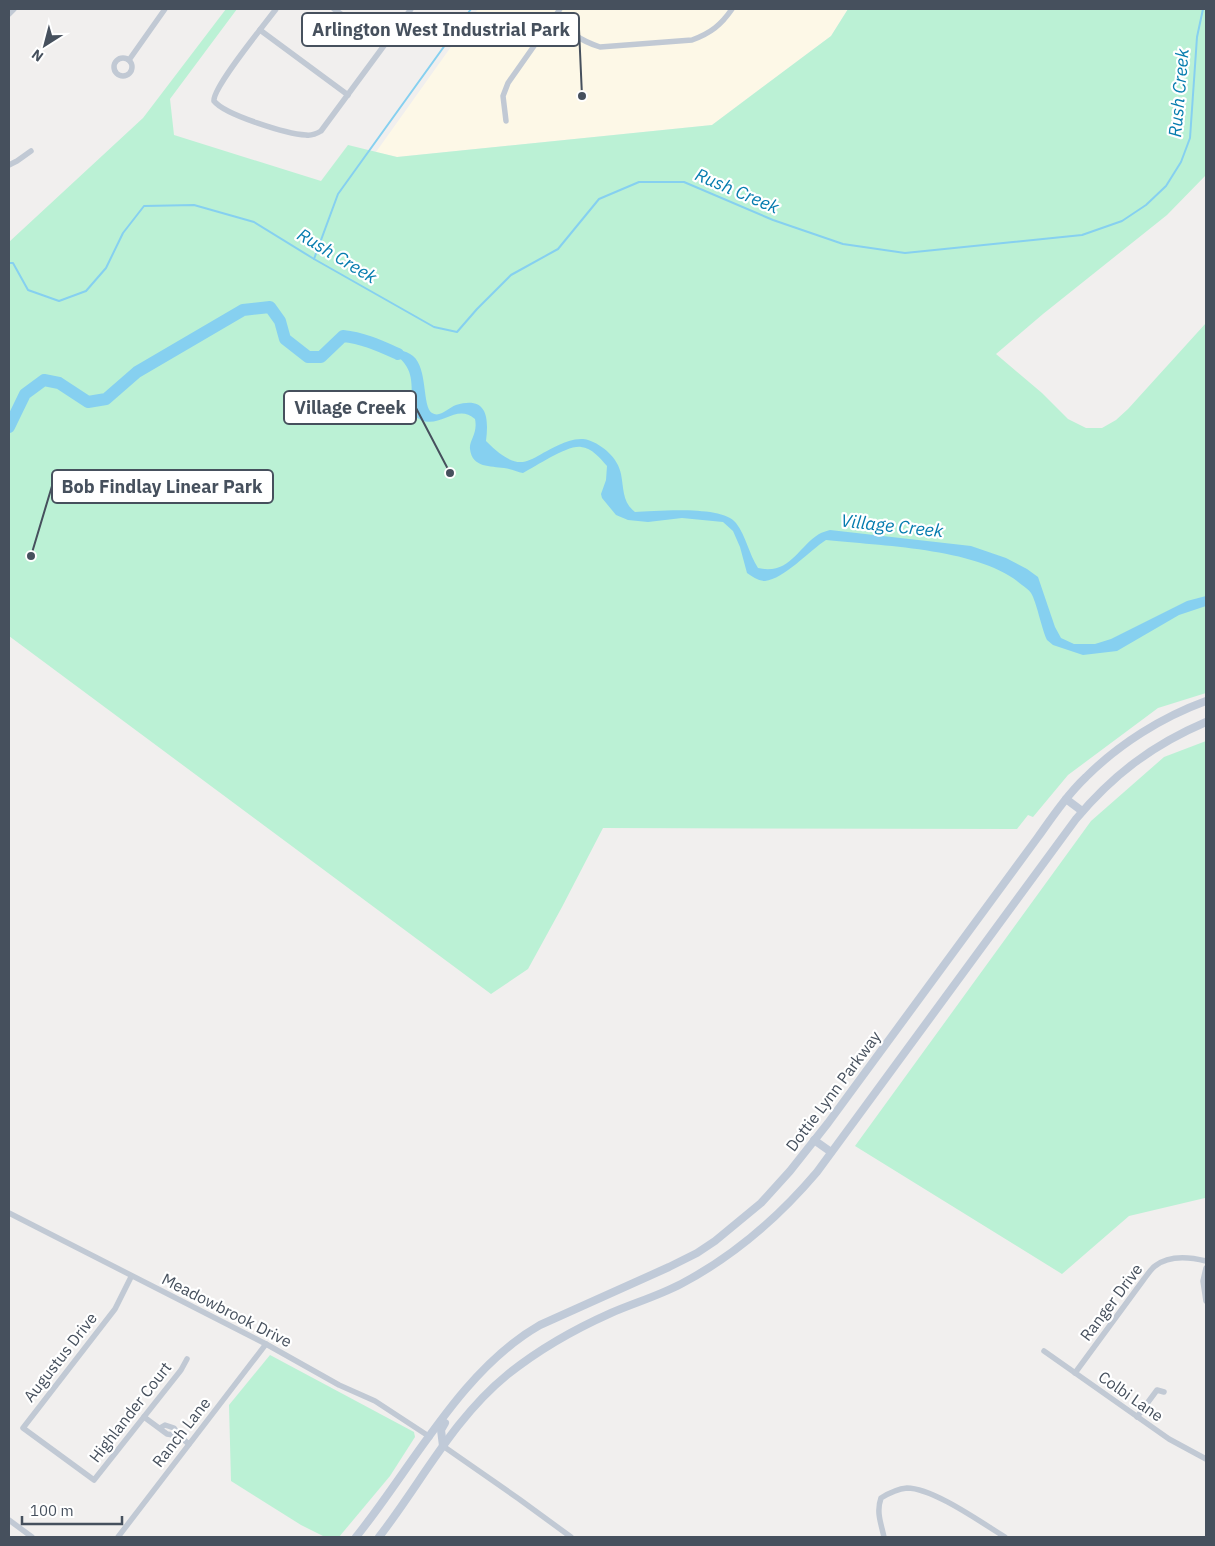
<svg xmlns="http://www.w3.org/2000/svg" width="1215" height="1546" font-family="'IBM Plex Sans',sans-serif">
  <style>
    .commercial { fill: #fdf8e7 }
    .green { fill: #bbf1d5 }
    .water { fill: #86d0f0 }
    .lines { fill: none; stroke-linecap: round; stroke-linejoin: round }
    .stream { stroke: #86d0f0; stroke-width: 2 }
    .river { stroke: #86d0f0; stroke-width: 12 }
    .minor { stroke: #c1c9d4; stroke-width: 5.5 }
    .secondary { stroke: #c0cad8; stroke-width: 8 }
    .labels { text-anchor: middle; stroke-width: 4.5; stroke-linejoin: round; paint-order: stroke }
    .street-label { font-size: 16px; fill: #46505d; stroke: #fff }
    .water-label { font-size: 18px; font-style: italic; fill: #067caf; stroke: #fff }
    .leader { fill: none; stroke: #46505d; stroke-width: 2 }
    .callout-dot { fill: #46505d; stroke: #fff; stroke-width: 2 }
    .callout { fill: #fff; stroke: #46505d; stroke-width: 2 }
    .callout-label { font-size: 18px; text-anchor: middle; font-weight: bold; fill: #46505d }
  </style>
  <rect width="100%" height="100%" fill="#f1efee"/>
  <path class="commercial" d="M478,9H848L831,36L712,125L397,157L376,152Z"/>
  <g class="green">
    <path d="M226,9H237L170,99L174,135L321,181L348,145L397,157L712,125L831,36L848,9H1206V175L1167,215L1043,314L996,354L1042,393L1068,419L1086,428H1102L1116,420L1128,409L1206,323V693L1158,708L1068,775L1033,817L1028,815L1017,829L603,828L562,907L528,969L491,994L9,636V242L143,118Z"/>
    <path d="M1206,741V1194L1205,1198L1129,1216L1062,1274L855,1146L1091,821L1164,757Z"/>
    <path d="M270,1355L414,1432L415,1437L390,1476L339,1537H325L301,1525L231,1481L229,1405Z"/>
  </g>
  <path class="water" d="M384,347C393,349 406,350 413,356C428,368 422,407 432,413C440,418 448,408 456,405C487,396 489,417 486,441C526,481 529,454 569,441C575,439 583,438 588,440C603,445 618,458 621,474C624,489 622,502 635,512C657,511 723,505 736,523C746,536 749,554 758,568C790,575 797,548 819,534C822,532 827,531 830,530L971,546L1006,558L1027,569L1038,577L1055,627L1061,638L1074,644H1095L1111,639L1187,601L1206,596V606L1179,615L1117,651L1083,655L1053,645L1047,640C1041,627 1037,603 1031,593C1029,590 1025,587 1022,585C981,548 881,546 826,540C809,551 784,579 765,581C758,581 752,576 747,573L740,547L733,531L723,522L682,518L648,522L628,520L616,515L602,498L601,494L606,480L607,466C600,458 592,448 581,447C567,445 537,466 523,473C517,472 511,469 504,468C491,466 472,468 470,449C469,440 478,434 475,419C454,400 435,438 412,413C411,379 417,366 384,347Z"/>
  <g class="lines">
    <g class="stream">
      <path d="M314,259L338,194L471,9"/>
      <path d="M9,263H13L28,290L59,301L86,291L106,268L123,233L144,206L194,205L254,222L314,259L434,327L457,332L477,309L511,275L558,249L599,199L639,182H684L773,220L843,244L905,253L1082,235L1122,221L1146,205L1166,186L1181,162L1190,138L1197,37L1203,9"/>
    </g>
    <path class="river" d="M9,427L25,394L44,380L59,383L88,402L106,399L137,372L243,310L270,307L280,321L285,339L308,357H321L343,336C363,338 380,346 398,354"/>
    <g class="minor">
      <path d="M276,9C265,24 212,88 214,101C225,115 287,134 306,135C312,136 316,134 321,131L411,9"/>
      <path d="M334,9L384,45"/>
      <path d="M9,14L14,9"/>
      <path d="M555,16C567,32 581,41 600,47L692,40C711,33 721,25 732,9"/>
      <path d="M260,30L348,95"/>
      <circle cx="123" cy="67" r="9"/>
      <path d="M129,60L165,9"/>
      <path d="M506,121L503,96L508,83L560,9"/>
      <path d="M9,165L17,161L31,151"/>
      <path d="M9,1213L266,1344L339,1385L375,1401L430,1437"/>
      <path d="M1206,1268L1203,1281L1206,1301"/>
      <path d="M131,1277L115,1309L23,1428L94,1480L181,1370L187,1359"/>
      <path d="M1044,1351L1169,1439L1206,1459"/>
      <path d="M1075,1373L1144,1279C1147,1275 1151,1269 1155,1266C1169,1255 1190,1257 1206,1261"/>
      <path d="M144,1417L167,1434L179,1436"/>
      <path d="M1137,1417L1157,1390L1164,1392"/>
      <path d="M160,1428L165,1425L174,1428L179,1436L189,1444"/>
      <path d="M443,1446L519,1499L571,1537"/>
      <path d="M9,1520L32,1537"/>
      <path d="M118,1537L266,1344"/>
      <path d="M884,1537C881,1523 876,1512 881,1498C889,1493 897,1489 907,1488C933,1488 982,1523 1005,1537"/>
    </g>
    <g class="secondary">
      <path d="M1066,799L1082,811"/>
      <path d="M814,1140L831,1152"/>
      <path d="M443,1446L441,1430L445,1423"/>
      <path d="M356,1537C412,1468 461,1370 540,1325L669,1267L697,1253L715,1241L761,1203L790,1171L828,1123L1038,837C1053,816 1068,794 1086,777C1119,744 1162,717 1206,701"/>
      <path d="M379,1537C421,1483 453,1419 507,1375C538,1350 575,1329 611,1313C634,1303 658,1296 681,1284C734,1256 778,1218 817,1172L1076,819C1113,775 1152,745 1206,722"/>
    </g>
  </g>
  <g class="labels">
    <g class="street-label">
      <text transform="translate(833 1091) rotate(-53)" y="6">Dottie Lynn Parkway</text>
      <text transform="translate(1111 1302) rotate(-53)" y="6">Ranger Drive</text>
      <text transform="translate(227 1310) rotate(27)" y="6">Meadowbrook Drive</text>
      <text transform="translate(60 1357) rotate(-52)" y="6">Augustus Drive</text>
      <text transform="translate(1131 1396) rotate(35)" y="6">Colbi Lane</text>
      <text transform="translate(130 1412) rotate(-52)" y="6">Highlander Court</text>
      <text transform="translate(181 1432) rotate(-52)" y="6">Ranch Lane</text>
    </g>
    <g class="water-label">
      <text transform="translate(1179 93) rotate(-85)" y="6">Rush Creek</text>
      <text transform="translate(737 191) rotate(23)" y="6">Rush Creek</text>
      <text transform="translate(337 256) rotate(31)" y="6">Rush Creek</text>
      <text transform="translate(892 526) rotate(6)" y="6">Village Creek</text>
    </g>
  </g>
  <path class="leader" d="M582 96L579 29M450 473L416 408M31 556L52 486"/>
  <g class="callout-dot">
    <circle cx="582" cy="96" r="5"/>
    <circle cx="450" cy="473" r="5"/>
    <circle cx="31" cy="556" r="5"/>
  </g>
  <g class="callout">
    <rect x="302" y="13" width="277" height="33" rx="5"/>
    <rect x="284" y="391" width="132" height="33" rx="5"/>
    <rect x="52" y="470" width="221" height="33" rx="5"/>
  </g>
  <g class="callout-label">
    <text x="441" y="36">Arlington West Industrial Park</text>
    <text x="350" y="414">Village Creek</text>
    <text x="162" y="493">Bob Findlay Linear Park</text>
  </g>
  <rect width="1215" height="1546" fill="none" stroke="#46505d" stroke-width="20"/>
  <g transform="translate(45 45) rotate(216)" stroke="#ffffff" stroke-width="4" paint-order="stroke">
  <path d="M0-4L9 19L0 12L-9 19Z" fill="#46505d"/>
  <text y="-8" font-size="14" font-weight="bold" text-anchor="middle" fill="#46505d">N</text>
  </g>
  <path d="M22 1516v8h100v-8" fill="none" stroke="#46505d" stroke-width="2.5"/>
  <text x="30" y="1516" font-size="15" fill="#46505d" stroke="#ffffff" stroke-width="4" paint-order="stroke">100 m</text>
</svg>
